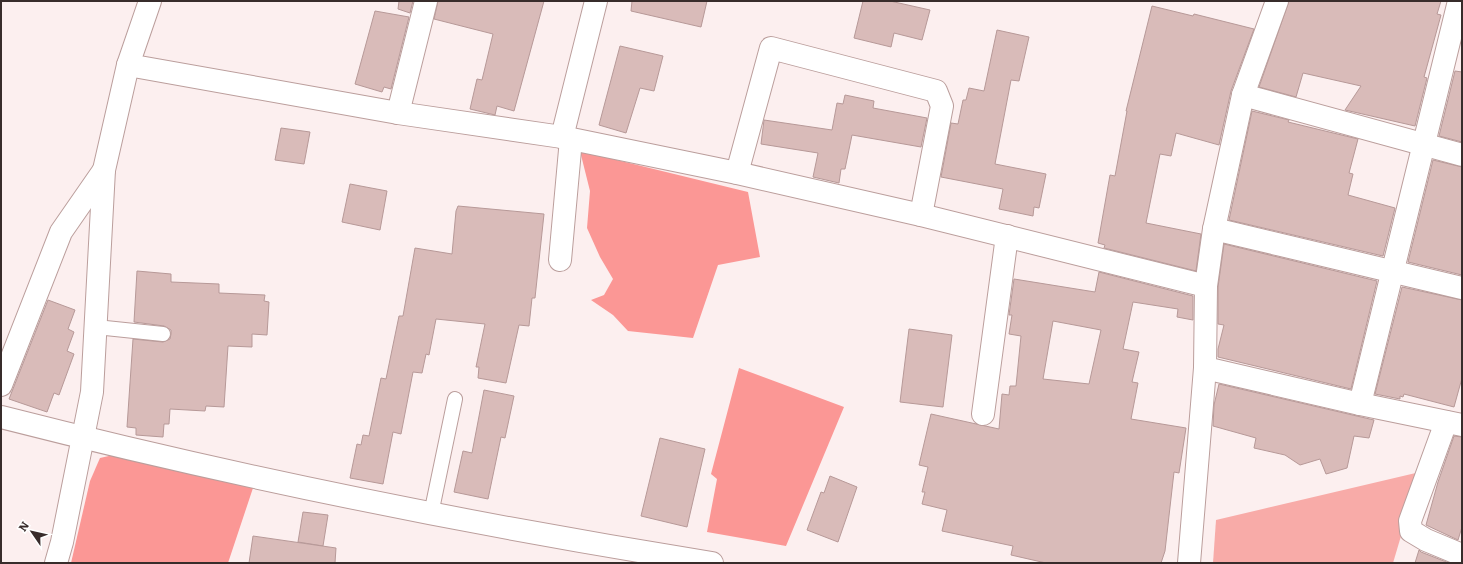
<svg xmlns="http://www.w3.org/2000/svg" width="1463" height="564" font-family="Literata,serif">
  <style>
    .green { fill: #f8aba8 }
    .forest { fill: #fb9795 }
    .building { fill: #d9bbb9; stroke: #b79998; fill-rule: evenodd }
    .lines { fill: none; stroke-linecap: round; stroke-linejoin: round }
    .lane-casing { stroke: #bb9e9c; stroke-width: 16 }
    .street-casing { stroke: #bb9e9c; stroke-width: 24 }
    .lane { stroke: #fff; stroke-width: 14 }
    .street { stroke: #fff; stroke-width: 22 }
  </style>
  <rect width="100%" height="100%" fill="#fcefef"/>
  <path class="green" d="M1420,472L1393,563H1213L1216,520Z"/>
  <g class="forest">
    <path d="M580,151L748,192L760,257L718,265L693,338L628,331L613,315L591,300L604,295L613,279L600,257L587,228L590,191Z"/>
    <path d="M739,368L844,407L786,546L707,532L717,479L711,474Z"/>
    <path d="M122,453L253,488L228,563H71L90,481L100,458Z"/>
  </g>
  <g class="building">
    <path d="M399,1H413L410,13L398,9Z"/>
    <path d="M438,1H544L514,111L497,106L495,115L470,109L477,79L482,80L493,34L434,19Z"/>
    <path d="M632,1H707L701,27L631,11Z"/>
    <path d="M863,1H890L930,10L922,40L894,33L891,47L854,38Z"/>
    <path d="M1289,1H1441L1437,14L1441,15L1424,77L1427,78L1415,126L1345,110L1361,86L1303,73L1296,97L1259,87Z"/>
    <path d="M1152,6L1193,16L1194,14L1254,29L1231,91L1219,145L1176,133L1171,156L1160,154L1146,223L1201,234L1196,271L1104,248L1105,245L1098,243L1110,175L1115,176L1127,111H1126Z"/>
    <path d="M375,11L409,17L391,89L384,87L382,92L355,84Z"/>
    <path d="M997,30L1029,37L1019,81L1011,80L995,164L1046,174L1039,208L1034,207L1033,216L999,209L1003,189L941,177L951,123L958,124L963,100H966L969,88L984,91Z"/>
    <path d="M620,46L663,56L654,91L640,88L626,133L599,125Z"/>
    <path d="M1455,71L1462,72V142L1439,136Z"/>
    <path d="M845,95L874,101L873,108L927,118L921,147L852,135L845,169H841L839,183L813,177L818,153L761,144L764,120L832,130L837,103L843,104Z"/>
    <path d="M1252,111L1289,120L1288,122L1358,139L1349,173L1353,174L1348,195L1395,208L1383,256L1229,220Z"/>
    <path d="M281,128L310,132L304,164L275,160Z"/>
    <path d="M1433,160L1462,167V275L1408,262Z"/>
    <path d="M350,184L387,191L380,230L342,222Z"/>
    <path d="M458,206L544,214L535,298H532L529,326L519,325L506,383L478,378L479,367H476L485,324L436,319L429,355L426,354L422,373L413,372L401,434L393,432L383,484L350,478L357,444L361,445L363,435L369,436L381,378L386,379L399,316H403L415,248L452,254L456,211Z"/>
    <path d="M1224,244L1377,281L1351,389L1218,357V349L1224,325L1218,324V287Z"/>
    <path d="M137,271L171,274V282L219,284V293L265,295L264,301L269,302L267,335L252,334V347L228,346L224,407L206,406L205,411L170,409L169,424H164L163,437L136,435V428L127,427L133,339L163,342L170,339L171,334V330L164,326L134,322Z"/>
    <path d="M1099,272L1193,296V320L1177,317L1178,309L1133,302L1123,349L1139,352L1132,382L1138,383L1131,419L1186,428L1179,473L1174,472L1165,551L1161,563H1046L1011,555L1013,546L942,531L947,510L922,504L925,492H922L928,467L919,465L931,414L999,429L1002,394L1009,395L1010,386H1016L1021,336L1009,334L1012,315H1009L1014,279L1095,292ZM1053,321L1101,330L1089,384L1043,379Z"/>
    <path d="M1402,287L1462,300V378L1454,407L1404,394L1403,397L1400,396V399L1375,394Z"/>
    <path d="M48,300L75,310L68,329L74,332L67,351L74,354L59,395L54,393L47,412L9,399Z"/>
    <path d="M909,329L952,335L943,407L900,402Z"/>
    <path d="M1219,384L1374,420L1369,438L1354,436L1347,468L1326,474L1320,459L1300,465L1285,455L1254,448L1256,438L1213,426L1214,405Z"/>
    <path d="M484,390L514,396L505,438L501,437L488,499L454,492L463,451L472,453Z"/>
    <path d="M1454,436L1462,437V527L1458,540L1426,525L1438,482Z"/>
    <path d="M660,438L705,449L687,527L641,516Z"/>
    <path d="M830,476L857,487L838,542L807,530L821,492L824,493Z"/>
    <path d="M303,512L328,515L323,546L298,542Z"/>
    <path d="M253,536L336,548L335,563H249Z"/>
    <path d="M1419,550L1421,552L1449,563H1415Z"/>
  </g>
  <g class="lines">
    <g class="lane-casing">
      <g id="lane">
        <path d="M96,327L163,334"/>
        <path d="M431,514L455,399"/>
      </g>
    </g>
    <g class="street-casing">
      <g id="street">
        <path d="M128,65L398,113L562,137L737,173L921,215L1206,286"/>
        <path d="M1243,95L1462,155"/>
        <path d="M398,113L426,1"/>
        <path d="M562,137L596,1"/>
        <path d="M737,173L771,48L936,91L942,106L921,215"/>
        <path d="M1214,229L1462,288"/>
        <path d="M560,260L571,139"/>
        <path d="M1205,368L1360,404L1462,425"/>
        <path d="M1,385L61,232L104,170"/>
        <path d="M1360,404L1459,1"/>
        <path d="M983,414L1007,236"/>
        <path d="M1,417C236,477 473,525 712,563"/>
        <path d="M1446,422L1410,521L1411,531L1426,540L1462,555"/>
        <path d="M56,563L62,542L92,392L104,170L128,65L150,1"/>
        <path d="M1189,563L1205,368L1206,286L1214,229L1243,95L1277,1"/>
      </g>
    </g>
    <use href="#lane" class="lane"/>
    <use href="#street" class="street"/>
  </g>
  <rect width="1463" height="564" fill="none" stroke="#382c2b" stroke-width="4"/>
  <g transform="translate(32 532) rotate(304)" stroke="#ffffff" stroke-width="3" paint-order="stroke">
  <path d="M0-3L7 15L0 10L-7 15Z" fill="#382c2b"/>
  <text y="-6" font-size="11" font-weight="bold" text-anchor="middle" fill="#382c2b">N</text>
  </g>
</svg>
